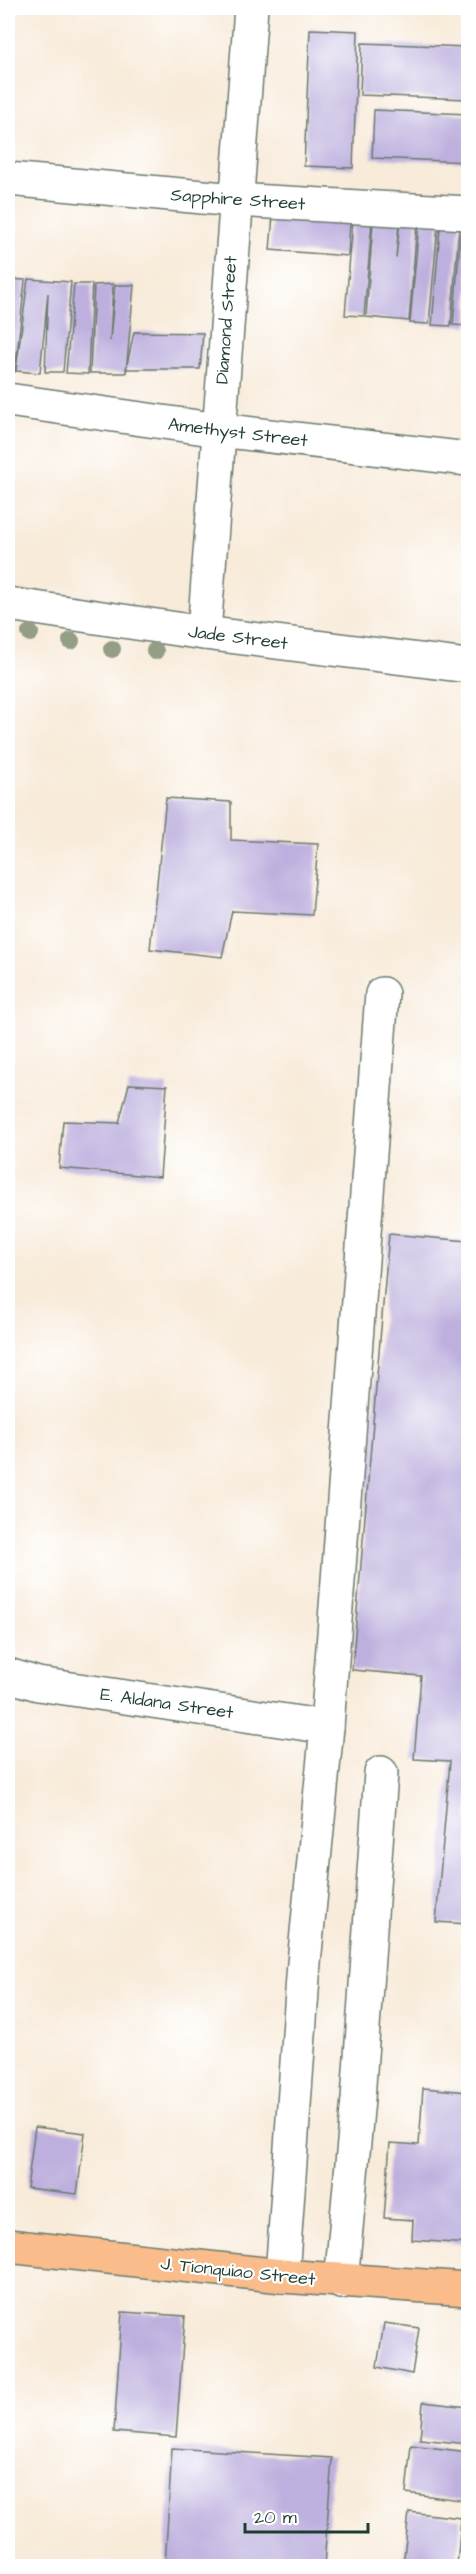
<svg xmlns="http://www.w3.org/2000/svg" width="476" height="2574" font-family="'Architects Daughter',sans-serif">
  <style>
    .building { fill: #beb0de }
    .lines { fill: none; stroke-linecap: round; stroke-linejoin: round }
    .minor-casing { stroke: #6b7a6e; stroke-width: 36 }
    .major-casing { stroke: #6b7a6e; stroke-width: 36 }
    .minor { stroke: #fff; stroke-width: 33 }
    .major { stroke: #f9bc8a; stroke-width: 33 }
    .tree { fill: #949d85 }
    .labels { text-anchor: middle; stroke-width: 4.5; stroke-linejoin: round; paint-order: stroke }
    .street-label { font-size: 18px; fill: #1f3d34; stroke: #fff }
  </style>
  <rect width="100%" height="100%" fill="#fff"/>
  <filter id="ink" filterUnits="userSpaceOnUse"><feTurbulence type="fractalNoise" baseFrequency=".0167" numOctaves="2"/><feDisplacementMap in="SourceGraphic" scale="12" xChannelSelector="R" yChannelSelector="G"/><feConvolveMatrix kernelMatrix="1 2 1 2 8 2 1 2 1" color-interpolation-filters="sRGB"/></filter>
  <filter id="wash" filterUnits="userSpaceOnUse"><feTurbulence type="fractalNoise" baseFrequency=".008" numOctaves="4" result="noise"/><feDisplacementMap in="SourceGraphic" scale="24" xChannelSelector="R" yChannelSelector="G"/><feGaussianBlur stdDeviation="1.35" result="paint"/><feColorMatrix in="noise" values="0 0 0 0 0 0 0 0 0 0 0 0 0 0 0 0 0 1.4 0 .05"/><feComposite in="paint" operator="in"/></filter>
  <g filter="url(#wash)">
    <rect width="100%" height="100%" fill="#f8ebda"/>
    <g id="blocks">
      <g class="building">
        <path d="M310,29L358,31L353,168L304,166Z"/>
        <path d="M362,43L468,47V99L360,95Z"/>
        <path d="M374,110L468,114V162L372,158Z"/>
        <path d="M354,208L373,210L364,316L345,315Z"/>
        <path d="M351,210L348,256L270,250L273,215Z"/>
        <path d="M374,210L400,212L396,258L401,212L418,213L409,321L366,317Z"/>
        <path d="M420,213L439,215L429,324L410,323Z"/>
        <path d="M441,216L460,217L451,326L432,325Z"/>
        <path d="M462,218H468V326L453,325Z"/>
        <path d="M8,279L25,280L15,372L8,371Z"/>
        <path d="M28,279L71,282L63,372H45L48,293L40,373L16,371Z"/>
        <path d="M74,284H92L88,374L66,373Z"/>
        <path d="M113,284L110,341L115,285H134L126,373H90L94,285Z"/>
        <path d="M134,332L203,333L200,369H126Z"/>
        <path d="M166,798L231,802V840L318,844L312,915L232,911L222,957L150,949Z"/>
        <path d="M129,1084L167,1086L160,1177L59,1168L63,1121L119,1123Z"/>
        <path d="M389,1234L468,1241V1924L436,1922L450,1761L414,1759L421,1676L352,1670Z"/>
        <path d="M423,2088L468,2092V2244L412,2240L413,2220L384,2218L390,2143L419,2145Z"/>
        <path d="M35,2127L85,2133L77,2194L27,2188Z"/>
        <path d="M122,2312L185,2316L176,2437L114,2432Z"/>
        <path d="M384,2323L419,2328L412,2374L377,2367Z"/>
        <path d="M423,2402L468,2407V2444L420,2439Z"/>
        <path d="M411,2445L468,2452V2501L406,2493Z"/>
        <path d="M172,2448L332,2458L324,2566H165Z"/>
        <path d="M409,2512L461,2518L457,2566H403Z"/>
      </g>
    </g>
  </g>
  <g filter="url(#ink)">
    <use href="#blocks" fill-opacity="0" stroke="#6b7a6e" stroke-width="1.5"/>
    <g class="lines">
      <g class="minor-casing">
        <g id="minor">
          <path d="M8,179L235,200L468,213"/>
          <path d="M8,400L219,430L468,459"/>
          <path d="M8,604L204,633L468,666"/>
          <path d="M204,633L251,8"/>
          <path d="M8,1675L38,1684L327,1727"/>
          <path d="M282,2276L304,1963L327,1727L382,994"/>
          <path d="M341,2282L358,2099L381,1773"/>
        </g>
      </g>
      <g class="major-casing">
        <path id="major" d="M8,2246L282,2276L468,2289"/>
      </g>
      <use href="#minor" class="minor"/>
      <use href="#major" class="major"/>
    </g>
    <g class="tree">
      <circle cx="30" cy="633" r="9"/>
      <circle cx="71" cy="641" r="9"/>
      <circle cx="112" cy="649" r="9"/>
      <circle cx="155" cy="651" r="9"/>
    </g>
  </g>
  <g class="labels">
    <g class="street-label">
      <text transform="translate(238 199) rotate(4)" y="6">Sapphire Street</text>
      <text transform="translate(226 320) rotate(-86)" y="6">Diamond Street</text>
      <text transform="translate(238 432) rotate(7)" y="6">Amethyst Street</text>
      <text transform="translate(238 637) rotate(7)" y="6">Jade Street</text>
      <text transform="translate(167 1703) rotate(8)" y="6">E. Aldana Street</text>
      <text transform="translate(238 2271) rotate(6)" y="6">J. Tionquiao Street</text>
    </g>
  </g>
  <rect width="476" height="2574" fill="none" stroke="#fff" stroke-width="30"/>
  <path d="M245 2523v9h123v-9" fill="none" stroke="#1f3d34" stroke-width="3"/>
  <text x="254" y="2523" font-size="18" fill="#1f3d34" stroke="#ffffff" stroke-width="4.5" paint-order="stroke">20 m</text>
</svg>
